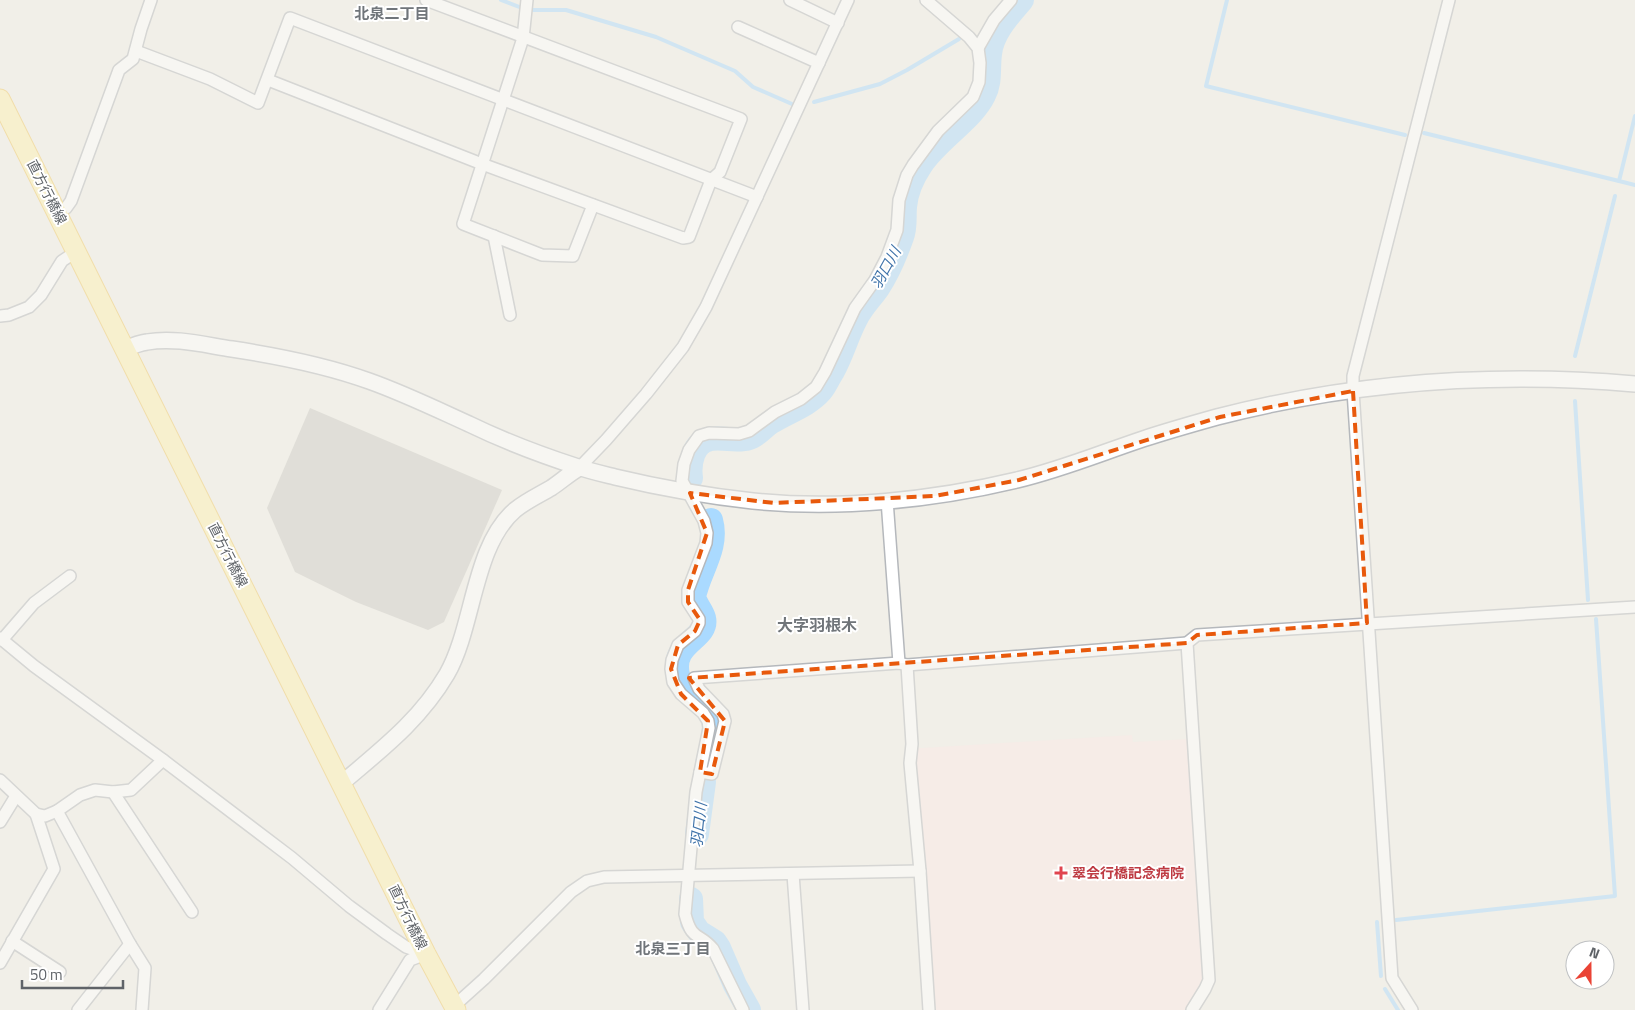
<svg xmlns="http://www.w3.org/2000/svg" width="1635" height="1010" font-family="'Titillium Web','Noto Sans JP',sans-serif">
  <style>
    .medical { fill: #fce8e6 }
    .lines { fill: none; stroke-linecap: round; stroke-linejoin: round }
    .stream { stroke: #aadaff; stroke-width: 4 }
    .river { stroke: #aadaff; stroke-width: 24 }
    .building { fill: #cccac5 }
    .minor-casing { stroke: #b5b8bc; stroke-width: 14 }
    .tertiary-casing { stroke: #b5b8bc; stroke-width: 18 }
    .primary-casing { stroke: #f2c960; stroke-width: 21 }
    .minor { stroke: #fff; stroke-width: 11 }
    .tertiary { stroke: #fff; stroke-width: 15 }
    .primary { stroke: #fff2af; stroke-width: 19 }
    .marked { fill: none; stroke: #e8590c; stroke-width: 4; stroke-dasharray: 10 6; stroke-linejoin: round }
    .health-dot { fill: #e0444e; stroke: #fff; stroke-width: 2 }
    .labels { text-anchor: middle; stroke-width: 4; stroke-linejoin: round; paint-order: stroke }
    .street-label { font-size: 14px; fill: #5f6368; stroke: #fff }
    .health-label { font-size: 14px; font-weight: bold; fill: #be3a42; stroke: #fff; text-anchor: start }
    .neighbourhood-label { font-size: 15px; font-weight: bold; fill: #70757a; stroke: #fff }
    .water-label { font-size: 15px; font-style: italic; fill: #4174aa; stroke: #fff }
    .quarter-label { font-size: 16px; font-weight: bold; fill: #70757a; stroke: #fff }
  </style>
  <rect width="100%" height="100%" fill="#f1efe8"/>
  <path class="medical" d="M1132,735L1133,742L1189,739L1204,980L1187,1010H934L913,774L916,751L919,748H923Z"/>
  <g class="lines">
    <g class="stream">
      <path d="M501,0L522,8"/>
      <path d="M1227,0L1206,86L1405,135"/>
      <path d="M529,10H566L656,37L735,71L753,87L792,104"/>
      <path d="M814,102L880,84L907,70L959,39"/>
      <path d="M1635,116L1619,181L1635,185"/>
      <path d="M1424,133L1619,181"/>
      <path d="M1575,356L1615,196"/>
      <path d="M1575,401L1588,600"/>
      <path d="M1396,920L1615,896L1596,619"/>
      <path d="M1377,922L1381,976"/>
      <path d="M1385,989L1398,1010"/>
    </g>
    <g class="river">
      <path d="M691,478C689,464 693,441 711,439C724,437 737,442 749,438C757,436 763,428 770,423C787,412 808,406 821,391C826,385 829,377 833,371C842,355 847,336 856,319C861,308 871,298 878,288C888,273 896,254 902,237C906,227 904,217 905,207C906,192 913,177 921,165C937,140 972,120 984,95C991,82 988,68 990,54C992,33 1009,15 1022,0"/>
      <path d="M707,764L716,728C715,705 683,697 678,675C670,642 709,639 704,618C702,611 696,605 694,597C699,571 719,548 711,520"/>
      <path d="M697,834L704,782"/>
      <path d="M691,899L692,922L699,932L715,942L719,948L735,985L749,1010"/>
    </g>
  </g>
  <path class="building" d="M310,408L502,490L444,622L428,630L356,602L295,572L267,508Z"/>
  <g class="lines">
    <g class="minor-casing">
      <g id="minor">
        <path d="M527,0L523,38L463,224L542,255L573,256L593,205"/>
        <path d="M790,0L838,23"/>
        <path d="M738,27L819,63"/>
        <path d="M978,48L994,20L1011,0"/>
        <path d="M136,51L210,79L258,103L290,18L757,197"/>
        <path d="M268,80L482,164L683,238L689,237L711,180L720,172L741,119L426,0"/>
        <path d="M57,213L66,208L71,201L119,70L133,59L141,29L151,0"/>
        <path d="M494,236L510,315"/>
        <path d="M0,316L9,315L29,307L41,295L62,261L77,251"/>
        <path d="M579,468L606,440L646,394L683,347L706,307L848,0"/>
        <path d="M887,500L899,663"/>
        <path d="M0,638L34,666L163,760L292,858L349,906L387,934L406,947L426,954"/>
        <path d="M2,640L34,603L70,576"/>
        <path d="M907,665L912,744L910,763L920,871L929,1010"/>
        <path d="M700,772L712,774L725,721L723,714L699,689L694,678L899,663L907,665L1187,643"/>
        <path d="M0,780L36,814L45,816L57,811L80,795L95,790L113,792L131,790L163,760"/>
        <path d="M113,792L192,912"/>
        <path d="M57,811L130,944L145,968L142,1010"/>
        <path d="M0,822L16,796"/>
        <path d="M793,874L803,1010"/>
        <path d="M12,941L60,972"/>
        <path d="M0,963L54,869L36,814"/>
        <path d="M454,1006L484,979L571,892L587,881L604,877L920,871"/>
        <path d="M78,1010L130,944"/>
        <path d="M379,1010L410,960L426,954"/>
        <path d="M743,1010L713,949C699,932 692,942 685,914L696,792L709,728L708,721L703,713L681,694L673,682L671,669L672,660L678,645L695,631L699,623V619L688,602V590L706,543L707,533L704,521L682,481L684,464L689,450L699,436L709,433L739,434L749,431L775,412L801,399L816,387L825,372L855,308L875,280L887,257L897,230L899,200L907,175L913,165L938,131L973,97L979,82L980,63L978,48L969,37L926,0"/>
        <path d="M1192,1010L1205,989L1209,980L1187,643L1197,635L1635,607"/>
        <path d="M1412,1010L1392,978L1353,391V376L1449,0"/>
      </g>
    </g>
    <g class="tertiary-casing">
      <g id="tertiary">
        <path d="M125,349C132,346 140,343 147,342C175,337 205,345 232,349C278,356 325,365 369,381C403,393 436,409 469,424C504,441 541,455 578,467C590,471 603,474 615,477C661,488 707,496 753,501C839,510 933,500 1017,480C1060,470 1101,453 1143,439C1167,431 1192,424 1217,417C1353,382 1496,372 1635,384"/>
        <path d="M342,783C382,749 420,720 447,674C474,627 473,546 515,510C526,501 539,495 551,488C560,482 569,474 579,468"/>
      </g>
    </g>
    <g class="primary-casing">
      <path id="primary" d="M0,99L426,954L456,1010"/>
    </g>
    <use href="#minor" class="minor"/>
    <use href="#tertiary" class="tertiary"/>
    <use href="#primary" class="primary"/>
  </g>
  <path d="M0 0H1635V1010H0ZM1353,391L1367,623L1197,635L1187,643L689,678L725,721L712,774L700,772L708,721L681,694L671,669L678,645L695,631L700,620L688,602V590L707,533L690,493L774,503L935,496L1019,480L1220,417Z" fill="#f1efe8" fill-opacity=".55" fill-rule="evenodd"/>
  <path class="marked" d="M1353,391L1367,623L1197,635L1187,643L689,678L725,721L712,774L700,772L708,721L681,694L671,669L678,645L695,631L700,620L688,602V590L707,533L690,493L774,503L935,496L1019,480L1220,417Z"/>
  <path class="health-dot" d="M1058.5 865.5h5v5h5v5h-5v5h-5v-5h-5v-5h5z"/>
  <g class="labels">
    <g class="street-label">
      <text transform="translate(47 192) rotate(63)" y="5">直方行橋線</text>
      <text transform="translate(228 555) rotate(63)" y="5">直方行橋線</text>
      <text transform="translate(408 917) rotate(64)" y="5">直方行橋線</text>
    </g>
    <g class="health-label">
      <text x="1072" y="878">翠会行橋記念病院</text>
    </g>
    <g class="neighbourhood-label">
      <text x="392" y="19">北泉二丁目</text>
      <text x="673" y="954">北泉三丁目</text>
    </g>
    <g class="water-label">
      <text transform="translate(886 268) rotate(-61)" y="5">羽口川</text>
      <text transform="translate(699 825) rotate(-84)" y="5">羽口川</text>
    </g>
    <g class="quarter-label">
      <text x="817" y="631">大字羽根木</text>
    </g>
  </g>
  <g transform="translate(1590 965) rotate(21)"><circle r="24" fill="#ffffff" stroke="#bfc1c3"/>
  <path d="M0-4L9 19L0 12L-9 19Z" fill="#ea4335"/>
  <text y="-8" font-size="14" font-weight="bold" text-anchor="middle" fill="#5f6368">N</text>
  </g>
  <path d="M22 980v8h101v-8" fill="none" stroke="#5f6368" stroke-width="2.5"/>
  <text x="30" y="980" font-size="15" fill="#5f6368" stroke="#ffffff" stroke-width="4" paint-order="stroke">50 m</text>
</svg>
